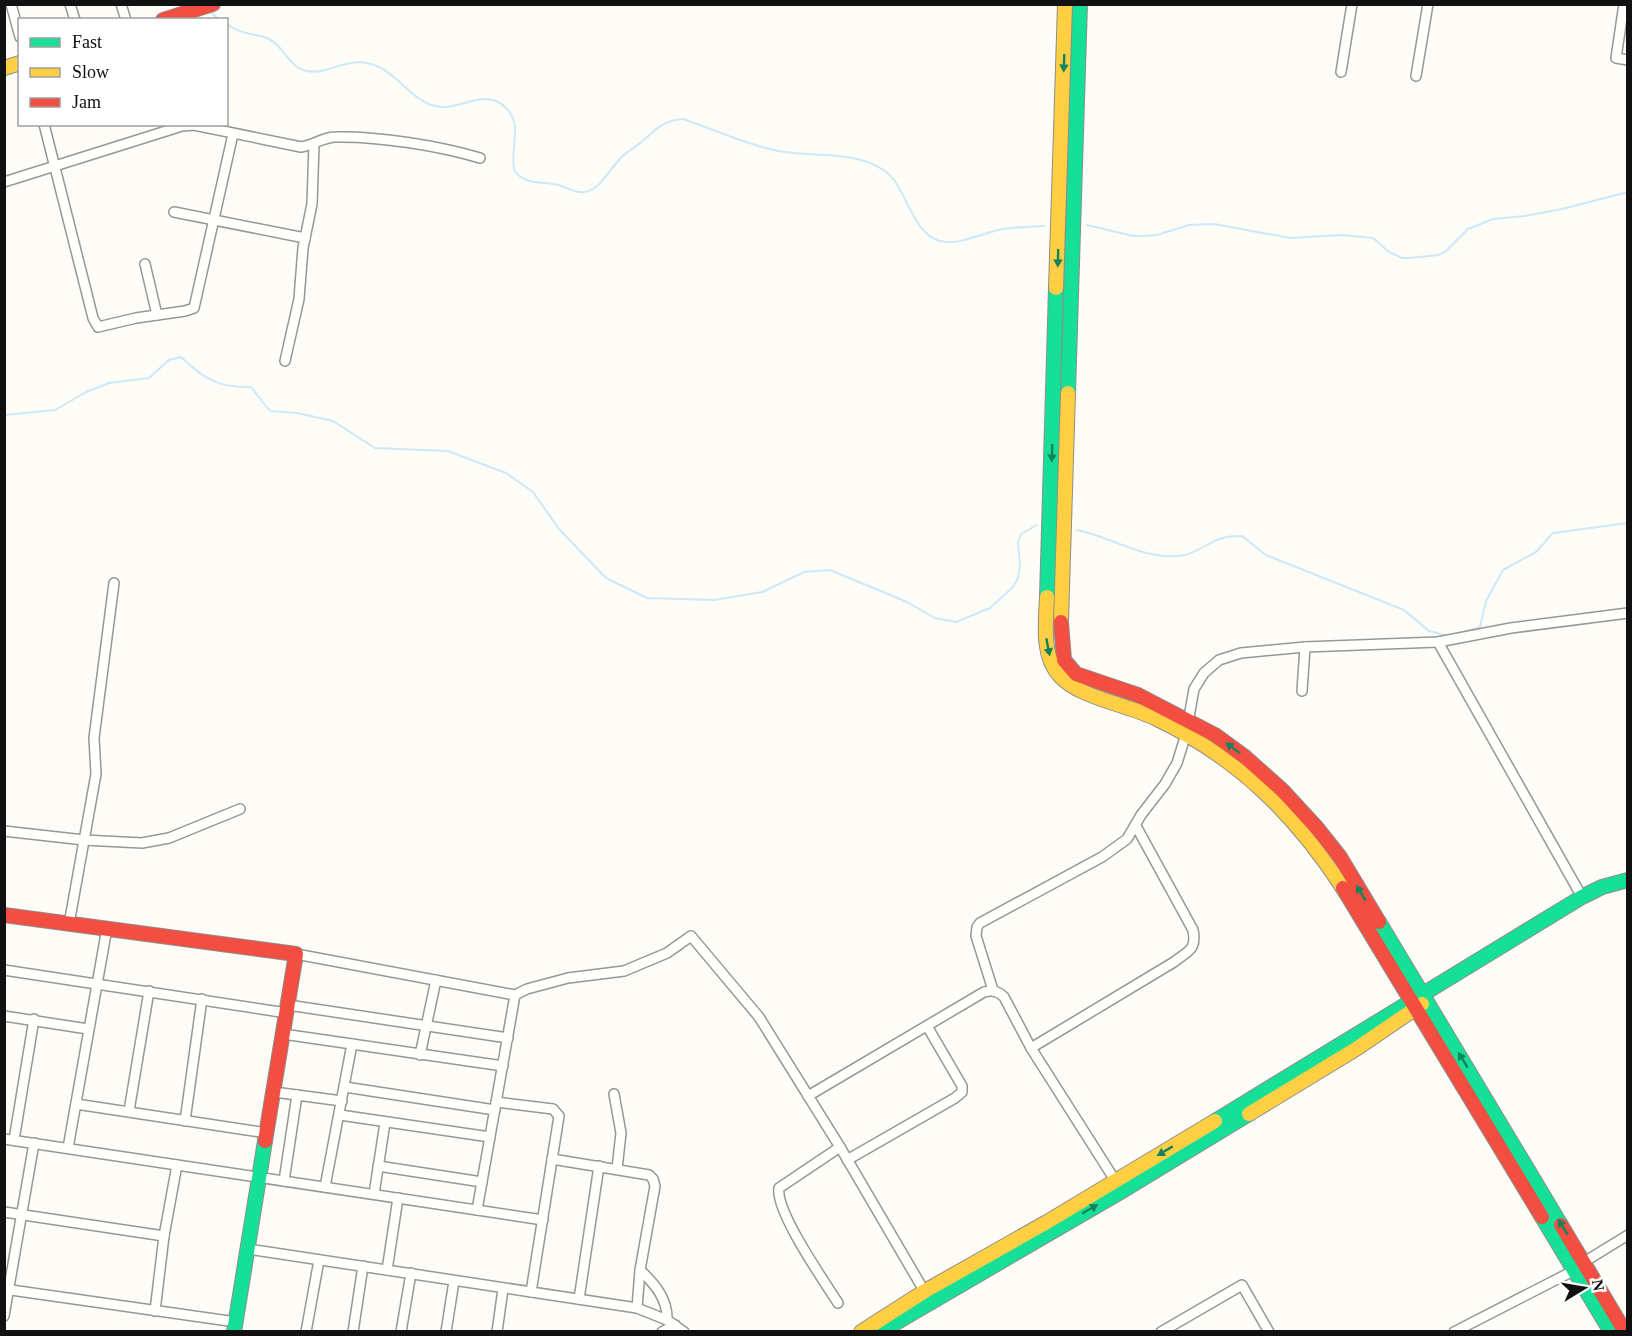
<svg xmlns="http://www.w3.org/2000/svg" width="1632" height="1336" font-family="Georgia,serif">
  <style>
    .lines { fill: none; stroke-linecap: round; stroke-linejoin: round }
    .stream { stroke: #cde8f7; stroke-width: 2 }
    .street-casing { stroke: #979795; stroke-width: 12 }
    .fast-casing { stroke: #8e8d8b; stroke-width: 16 }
    .slow-casing { stroke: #8e8d8b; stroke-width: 16 }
    .jam-casing { stroke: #8e8d8b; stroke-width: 16 }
    .street { stroke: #fffffe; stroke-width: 9 }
    .fast { stroke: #16e098; stroke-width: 14 }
    .slow { stroke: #ffcf43; stroke-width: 14 }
    .jam { stroke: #f24e42; stroke-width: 14 }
    .oneway { fill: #14835b }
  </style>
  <rect width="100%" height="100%" fill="#fdfcf7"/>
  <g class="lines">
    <g class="stream">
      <path d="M209,10L219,20"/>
      <path d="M226,24C232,27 237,31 243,32C252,35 261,35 269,39C285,47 289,68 307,71C333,75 348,53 379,67C400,77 412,100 435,106C459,112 484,87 505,107C525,125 508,151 515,172C527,184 538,182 554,184C565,185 573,194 585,192C600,189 608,172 618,161C624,153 633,149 640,143C656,130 661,121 683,119C715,130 745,144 778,151C815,158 853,149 885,171C906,185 911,233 940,241C960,246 984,232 1003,229C1016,227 1030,227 1044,226"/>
      <path d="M1087,225L1133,236H1144L1157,235L1189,225L1214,224L1290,238L1341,235L1373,238L1389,252L1402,258H1410L1438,255L1445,252L1468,229L1493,219L1525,216L1562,209L1628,192"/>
      <path d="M4,415L55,410L86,392L109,383L149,378L169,360L181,357C204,379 219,388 251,387L270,411L297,413L333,421L375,448L448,451L506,473L533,492L559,529L606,578L647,598L714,600L762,592L804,572L830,570L907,602L935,618L956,622L990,608L1013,587L1018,578L1020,563L1018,542L1021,534L1037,525"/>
      <path d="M1077,530C1113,537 1145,562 1185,555C1198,552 1210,541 1223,538C1229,536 1236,536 1242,536L1266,555L1404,610L1429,631L1448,636"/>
      <path d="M1454,635L1480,627L1486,601L1503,570L1536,552L1553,533L1628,523"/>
    </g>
    <g class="street-casing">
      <g id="street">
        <path d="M11,4L20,37"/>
        <path d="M70,4L75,20"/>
        <path d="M121,4L126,20"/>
        <path d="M1624,4L1616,58L1628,60"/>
        <path d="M1341,72L1352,4"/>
        <path d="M1416,76L1428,4"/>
        <path d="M44,124L93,318L98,327L136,318L185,311L194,308L233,134"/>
        <path d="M4,182L182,126L194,125L301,147C314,145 323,137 336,137C378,136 440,146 480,158"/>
        <path d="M174,212L305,238"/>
        <path d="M145,264L157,315"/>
        <path d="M285,361L299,299L303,248L312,204L314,144"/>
        <path d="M1438,642L1582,897"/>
        <path d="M1302,691L1305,647"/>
        <path d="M4,831L84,840L142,843L169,838L240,809"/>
        <path d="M69,924L96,774L94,738L114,583"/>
        <path d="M296,954L515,995L527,989L568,978L624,971L667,953L691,936L759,1017L840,1147L926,1294"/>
        <path d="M4,970L287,1013"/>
        <path d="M993,990L976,936L977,927L980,923L1102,857L1127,839L1141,815L1165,784L1177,763L1186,734L1194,689L1204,673L1219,660L1241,653L1305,647L1438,642L1511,628L1628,613"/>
        <path d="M288,1005L508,1038"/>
        <path d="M4,1016L88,1029"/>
        <path d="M283,1034L503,1066"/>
        <path d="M1031,1048L1174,962C1188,951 1197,950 1193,930L1136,826"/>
        <path d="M420,1055L436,980"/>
        <path d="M345,1087L495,1110"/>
        <path d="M274,1092L342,1101"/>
        <path d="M614,1094L621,1133L617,1169"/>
        <path d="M808,1096L984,992C993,990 998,991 1004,997L1031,1048L1118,1185"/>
        <path d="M496,1102L553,1109L559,1116L531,1292"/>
        <path d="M76,1104L267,1133"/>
        <path d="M129,1111L149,991"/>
        <path d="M340,1115L490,1137"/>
        <path d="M185,1121L202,999"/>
        <path d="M4,1139L543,1220"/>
        <path d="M14,1140L34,1019"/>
        <path d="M68,1148L107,928"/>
        <path d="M552,1159L649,1175L653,1179L655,1186L640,1270L637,1308"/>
        <path d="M847,1160L955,1098L962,1092V1086L927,1026"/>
        <path d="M378,1166L482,1182"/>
        <path d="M284,1181L297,1095"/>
        <path d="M325,1187L352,1044"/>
        <path d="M374,1194L385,1123"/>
        <path d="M477,1210L515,995"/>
        <path d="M4,1212L164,1236"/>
        <path d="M248,1249L637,1308L667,1320L684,1332"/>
        <path d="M387,1270L398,1198"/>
        <path d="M640,1270C654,1283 668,1299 667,1320"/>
        <path d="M4,1289L236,1322"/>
        <path d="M579,1299L599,1166"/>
        <path d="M838,1303C824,1281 775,1211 779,1188L840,1147"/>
        <path d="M155,1311L164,1236L177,1165"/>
        <path d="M4,1316L34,1143"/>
        <path d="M306,1332L319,1260"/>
        <path d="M353,1332L363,1266"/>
        <path d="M401,1332L411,1273"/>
        <path d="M446,1332L454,1281"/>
        <path d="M497,1332L503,1289"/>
        <path d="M662,1332L675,1325"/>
        <path d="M1161,1332L1242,1285L1269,1332"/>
        <path d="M1454,1332L1575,1270L1584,1262L1628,1235"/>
      </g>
    </g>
    <g class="fast-casing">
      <g id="fast">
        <path d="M1068,393L1080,4"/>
        <path d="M1047,597L1056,288"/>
        <path d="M1379,922L1561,1225"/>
        <path d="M1215,1121L1582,897L1602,887L1628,880"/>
        <path d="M1542,1217L1611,1332"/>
        <path d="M234,1332L265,1141"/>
        <path d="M880,1332L1122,1191L1249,1114"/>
      </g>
    </g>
    <g class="slow-casing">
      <g id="slow">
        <path d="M4,68L20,63"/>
        <path d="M1056,288L1065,4"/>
        <path d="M1047,597C1046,622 1041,656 1060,676C1078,697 1128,705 1155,718C1237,757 1294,813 1343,888"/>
        <path d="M1061,622L1068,393"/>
        <path d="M1249,1114L1356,1049L1422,1004"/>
        <path d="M861,1332L925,1291L1047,1222L1215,1121"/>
      </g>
    </g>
    <g class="jam-casing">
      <g id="jam">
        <path d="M163,20L213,4"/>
        <path d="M1061,622L1064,660L1076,674L1138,695L1215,735L1245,757L1282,790L1317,828L1340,857L1379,922"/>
        <path d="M1343,888L1542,1217"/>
        <path d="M4,915L296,954L265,1141"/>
        <path d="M1561,1225L1625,1332"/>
      </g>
    </g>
    <use href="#street" class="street"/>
    <use href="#fast" class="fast"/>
    <use href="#slow" class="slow"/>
    <use href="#jam" class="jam"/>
  </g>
  <defs><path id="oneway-solid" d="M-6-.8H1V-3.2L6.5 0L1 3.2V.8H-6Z" transform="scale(1.5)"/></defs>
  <g class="oneway">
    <use href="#oneway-solid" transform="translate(1064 63) rotate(92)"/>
    <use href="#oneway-solid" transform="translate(1058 258) rotate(91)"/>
    <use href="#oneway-solid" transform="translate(1052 453) rotate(92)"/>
    <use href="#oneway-solid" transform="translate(1048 647) rotate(79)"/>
    <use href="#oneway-solid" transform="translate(1233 748) rotate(-143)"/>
    <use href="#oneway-solid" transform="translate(1361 893) rotate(-121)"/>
    <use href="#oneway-solid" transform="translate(1463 1060) rotate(-121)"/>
    <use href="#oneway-solid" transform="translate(1165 1151) rotate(149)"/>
    <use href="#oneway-solid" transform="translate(1090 1209) rotate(-30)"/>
    <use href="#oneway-solid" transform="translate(1563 1227) rotate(-122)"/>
  </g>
  <rect width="1632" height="1336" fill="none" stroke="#111111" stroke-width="12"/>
  <rect x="18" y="18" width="210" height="108" fill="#ffffff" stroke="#a0a0a0" stroke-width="1.5"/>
  <rect x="30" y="38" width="30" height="9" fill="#16e098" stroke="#a0a0a0" stroke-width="1.5"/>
  <text x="72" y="48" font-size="18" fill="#111111">Fast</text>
  <rect x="30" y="68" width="30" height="9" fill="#ffcf43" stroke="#a0a0a0" stroke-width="1.5"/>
  <text x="72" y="78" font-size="18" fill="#111111">Slow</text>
  <rect x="30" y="98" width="30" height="9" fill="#f24e42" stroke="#a0a0a0" stroke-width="1.5"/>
  <text x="72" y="108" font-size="18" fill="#111111">Jam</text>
  <g transform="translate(1584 1288) rotate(79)" stroke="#ffffff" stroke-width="4.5" paint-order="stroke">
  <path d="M0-4.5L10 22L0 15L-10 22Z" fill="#111111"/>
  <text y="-9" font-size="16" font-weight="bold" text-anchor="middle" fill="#111111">N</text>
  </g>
</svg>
